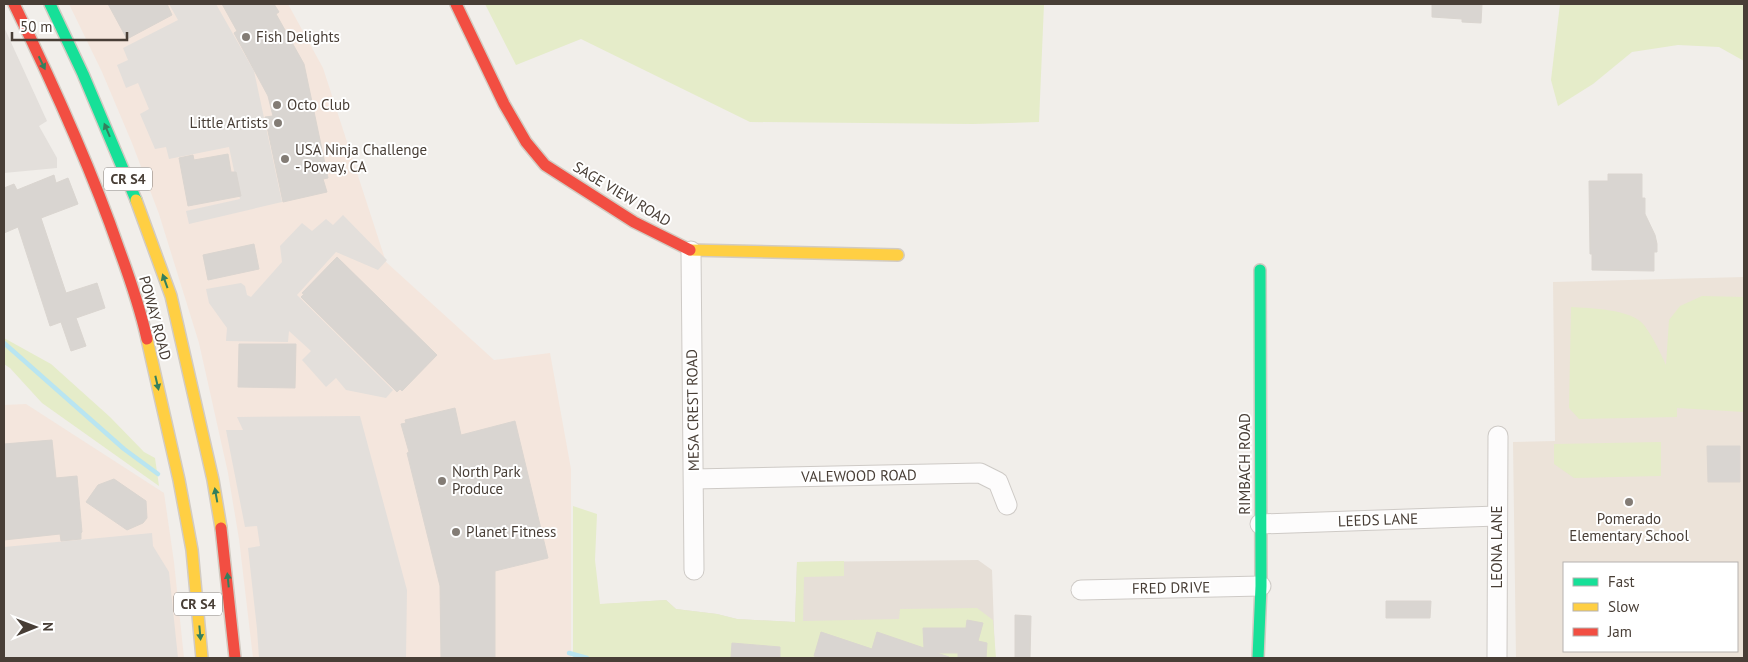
<svg xmlns="http://www.w3.org/2000/svg" width="1748" height="662" font-family="'PT Sans',sans-serif">
  <style>
    .residential { fill: #e6dfd7 }
    .commercial { fill: #f4e6dd }
    .education { fill: #ece3d9; fill-rule: evenodd }
    .green { fill: #e5ecc9 }
    .parking { fill: #e3dfdb }
    .lines { fill: none; stroke-linecap: round; stroke-linejoin: round }
    .stream { stroke: #b9e5f1; stroke-width: 4.5 }
    .building { fill: #d9d5d1; stroke: #dad5d0 }
    .street-casing { stroke: #cecac6; stroke-width: 21 }
    .fast-casing { stroke: #d2cbc2; stroke-width: 14 }
    .slow-casing { stroke: #d2cbc2; stroke-width: 14 }
    .jam-casing { stroke: #d2cbc2; stroke-width: 14 }
    .street { stroke: #fdfcfc; stroke-width: 19 }
    .fast { stroke: #16e098; stroke-width: 11 }
    .slow { stroke: #ffcf43; stroke-width: 11 }
    .jam { stroke: #f24e42; stroke-width: 11 }
    .oneway { fill: #347f5d }
    .poi-dot { fill: #837c75; stroke: #fff; stroke-width: 2 }
    .labels { text-anchor: middle; stroke-width: 4; stroke-linejoin: round; paint-order: stroke }
    .shield { fill: #fff; stroke: #7f7872; stroke-width: 1 }
    .shield-label { font-size: 14px; font-weight: bold; fill: #483e36 }
    .poi-label { font-size: 15px; fill: #483e36; stroke: #fff; text-anchor: start }
    .street-label { font-size: 15px; fill: #483e36; stroke: #fff }
  </style>
  <rect width="100%" height="100%" fill="#f1eeea"/>
  <path class="residential" d="M978,560L992,570L995,658H573V606L666,600L676,609L717,614L737,619L795,622L797,562Z"/>
  <g class="commercial">
    <path d="M69,4H288L323,68L386,262L494,360L550,353L571,469V658H253L239,539L228,473L199,343L159,214L132,143L102,72Z"/>
    <path d="M26,404L164,493L174,562L184,658H4V405Z"/>
  </g>
  <path class="education" d="M1744,277V658H1516L1513,442L1555,441L1553,282ZM1564,563H1737V651H1564Z"/>
  <g class="green">
    <path d="M485,4H1044L1039,122L973,124L750,122L581,39L516,65Z"/>
    <path d="M1560,4H1744V61L1719,47L1678,45L1632,52L1593,84L1558,106L1551,80Z"/>
    <path d="M1702,296L1744,297V412L1677,408V417L1579,419L1569,408L1571,307C1589,308 1632,309 1644,325C1653,337 1660,352 1666,365L1669,320L1680,306Z"/>
    <path d="M4,338L51,364L110,417L144,452L155,458L159,486L42,403L10,368L4,364Z"/>
    <path d="M1661,442V476L1574,478L1554,464V444Z"/>
    <path d="M573,506L597,514L595,560L600,604L666,600L676,609L717,614L737,619L795,622L797,562L844,561V576L804,577L803,621L899,619L900,609L977,608L993,620L996,658H573Z"/>
  </g>
  <g class="parking">
    <path d="M169,4H216L254,71L282,202L189,224L186,211L240,199L229,147L169,159L166,147L155,149L140,114L149,109L138,83L126,88L117,65L128,60L123,48L178,20Z"/>
    <path d="M4,27L47,121L39,126L57,158V168L4,173Z"/>
    <path d="M343,215L387,260L378,270L336,252L297,295L393,390L386,398L346,390L336,378L326,387L302,360L311,351L289,331L288,342L226,341L227,328L209,303L206,289L241,283L245,286L247,295L251,297L282,262L280,246L302,223L312,231L326,219L333,225Z"/>
    <path d="M360,416L407,590L406,658H259L257,629L248,548L260,546L257,526L245,527L226,430H243L237,417Z"/>
    <path d="M152,533L153,546L169,572L178,658H4V547Z"/>
  </g>
  <g class="lines">
    <g class="stream">
      <path d="M4,343L124,449L158,474"/>
      <path d="M569,653L587,658"/>
    </g>
  </g>
  <g class="building">
    <path d="M108,4H167L172,15L127,39Z"/>
    <path d="M222,4H274L279,12L276,14L304,64L328,178L323,179L327,192L283,202L265,117L273,116L268,96L234,33L237,31Z"/>
    <path d="M1432,4H1482L1481,23L1462,22V19L1432,17Z"/>
    <path d="M228,154L231,172H236L241,196L188,206L179,158L193,155L194,160Z"/>
    <path d="M1608,174H1642V198H1645V214L1655,235L1657,244V252H1654V271L1592,270V254H1590L1589,181H1608Z"/>
    <path d="M54,175L56,183L68,178L78,204L41,218L66,293L97,283L105,308L76,318L86,346L71,351L61,322L50,326L18,227L4,233V188L14,184L17,190Z"/>
    <path d="M254,244L259,269L208,280L203,255Z"/>
    <path d="M337,257L437,355L402,391L400,389L397,392L301,297L304,294L302,293Z"/>
    <path d="M239,344H296L295,388L238,387Z"/>
    <path d="M455,408L461,435L515,421L548,558L495,571V658H441L440,586L407,453L409,452L401,424L406,423L405,420Z"/>
    <path d="M52,440L56,478L77,476L82,532L81,533V539L61,541L60,534L4,540V444Z"/>
    <path d="M1707,446H1740V482H1708Z"/>
    <path d="M114,479L146,501L147,518L143,523L127,530L86,502L98,485Z"/>
    <path d="M1386,601H1431L1430,618H1386Z"/>
    <path d="M1015,615L1031,616L1030,658H1015Z"/>
    <path d="M967,620L983,623L978,641L987,643L986,658H958V653H937L949,657L948,658H822L814,656L821,632L872,649L877,632L924,648L923,628H966Z"/>
    <path d="M732,643L780,647V658H731Z"/>
  </g>
  <g class="lines">
    <g class="street-casing">
      <g id="street">
        <path d="M691,251L694,570"/>
        <path d="M694,479L980,473L998,482L1007,505"/>
        <path d="M1260,524L1497,516"/>
        <path d="M1081,590L1261,586"/>
        <path d="M1497,658L1498,436"/>
      </g>
    </g>
    <g class="fast-casing">
      <g id="fast">
        <path d="M50,4L83,74L136,200"/>
        <path d="M1258,658L1261,586L1260,270"/>
      </g>
    </g>
    <g class="slow-casing">
      <g id="slow">
        <path d="M136,200L171,296L213,480L221,528"/>
        <path d="M690,250L898,255"/>
        <path d="M147,339L179,480L192,550L202,658"/>
      </g>
    </g>
    <g class="jam-casing">
      <g id="jam">
        <path d="M14,4C53,84 90,165 119,249C130,279 140,308 147,339"/>
        <path d="M456,4L504,104L526,142L545,165L634,222L690,250"/>
        <path d="M221,528L235,658"/>
      </g>
    </g>
    <use href="#street" class="street"/>
    <use href="#fast" class="fast"/>
    <use href="#slow" class="slow"/>
    <use href="#jam" class="jam"/>
  </g>
  <defs><path id="oneway-solid" d="M-6-.8H1V-3.2L6.5 0L1 3.2V.8H-6Z" transform="scale(1.25)"/></defs>
  <g class="oneway">
    <use href="#oneway-solid" transform="translate(42 63) rotate(64)"/>
    <use href="#oneway-solid" transform="translate(107 130) rotate(-113)"/>
    <use href="#oneway-solid" transform="translate(165 281) rotate(-110)"/>
    <use href="#oneway-solid" transform="translate(157 383) rotate(77)"/>
    <use href="#oneway-solid" transform="translate(216 495) rotate(-100)"/>
    <use href="#oneway-solid" transform="translate(228 580) rotate(-96)"/>
    <use href="#oneway-solid" transform="translate(200 633) rotate(85)"/>
  </g>
  <g class="poi-dot">
    <circle cx="246" cy="37" r="5"/>
    <circle cx="277" cy="105" r="5"/>
    <circle cx="278" cy="123" r="5"/>
    <circle cx="285" cy="159" r="5"/>
    <circle cx="442" cy="481" r="5"/>
    <circle cx="1629" cy="502" r="5"/>
    <circle cx="456" cy="532" r="5"/>
  </g>
  <g class="labels">
    <g class="shield">
      <rect x="104" y="167.5" width="48" height="23" rx="4"/>
      <rect x="174" y="592.5" width="48" height="23" rx="4"/>
    </g>
    <g class="shield-label">
      <text x="128" y="184">CR S4</text>
      <text x="198" y="609">CR S4</text>
    </g>
    <g class="poi-label">
      <text x="256" y="42">Fish Delights</text>
      <text x="287" y="110">Octo Club</text>
      <text x="268" y="128" text-anchor="end">Little Artists</text>
      <text x="295" y="155">USA Ninja Challenge<tspan x="295" dy="17">- Poway, CA</tspan></text>
      <text x="452" y="477">North Park<tspan x="452" dy="17">Produce</tspan></text>
      <text x="1629" y="524" text-anchor="middle">Pomerado<tspan x="1629" dy="17">Elementary School</tspan></text>
      <text x="466" y="537">Planet Fitness</text>
    </g>
    <g class="street-label">
      <text transform="translate(622 194) rotate(31)" y="5">SAGE VIEW ROAD</text>
      <text transform="translate(155 318) rotate(75)" y="5">POWAY ROAD</text>
      <text transform="translate(693 410) rotate(-91)" y="5">MESA CREST ROAD</text>
      <text transform="translate(1245 464) rotate(-90)" y="5">RIMBACH ROAD</text>
      <text transform="translate(859 476) rotate(-1)" y="5">VALEWOOD ROAD</text>
      <text transform="translate(1378 520) rotate(-2)" y="5">LEEDS LANE</text>
      <text transform="translate(1497 547) rotate(-90)" y="5">LEONA LANE</text>
      <text transform="translate(1171 588) rotate(-1)" y="5">FRED DRIVE</text>
    </g>
  </g>
  <rect width="1748" height="662" fill="none" stroke="#483e36" stroke-width="10"/>
  <rect x="1563" y="562" width="175" height="90" fill="#ffffff" stroke="#b6b2af"/>
  <rect x="1573" y="578" width="25" height="8" fill="#16e098" stroke="#b6b2af"/>
  <text x="1608" y="587" font-size="15" fill="#483e36">Fast</text>
  <rect x="1573" y="603" width="25" height="8" fill="#ffcf43" stroke="#b6b2af"/>
  <text x="1608" y="612" font-size="15" fill="#483e36">Slow</text>
  <rect x="1573" y="628" width="25" height="8" fill="#f24e42" stroke="#b6b2af"/>
  <text x="1608" y="637" font-size="15" fill="#483e36">Jam</text>
  <g transform="translate(35 627) rotate(89)" stroke="#ffffff" stroke-width="4" paint-order="stroke">
  <path d="M0-4L9 19L0 12L-9 19Z" fill="#483e36"/>
  <text y="-8" font-size="14" font-weight="bold" text-anchor="middle" fill="#483e36">N</text>
  </g>
  <path d="M12 32v8h115v-8" fill="none" stroke="#483e36" stroke-width="2.5"/>
  <text x="20" y="32" font-size="15" fill="#483e36" stroke="#ffffff" stroke-width="4" paint-order="stroke">50 m</text>
</svg>
